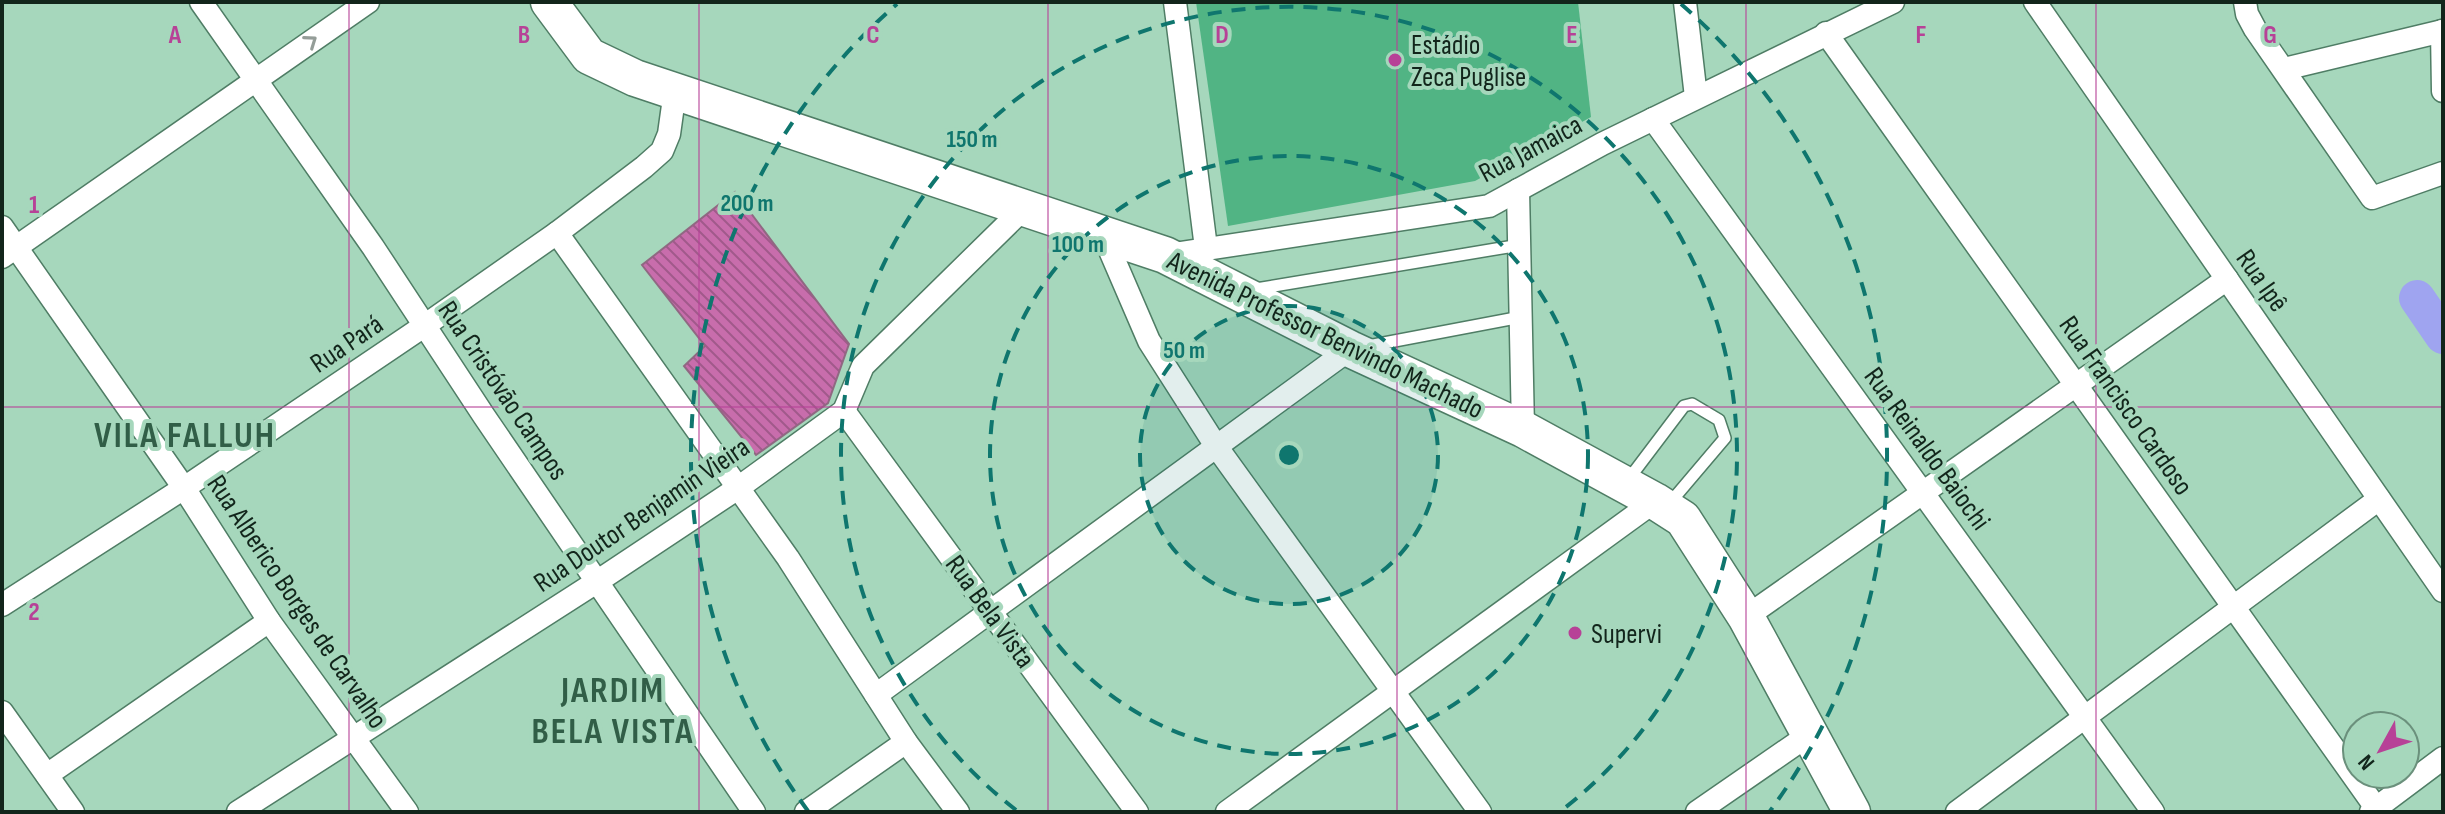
<svg xmlns="http://www.w3.org/2000/svg" width="2445" height="814" font-family="'Sofia Sans Condensed',sans-serif">
  <style>
    .grass { fill: #51b484 }
    .lines { fill: none; stroke-linecap: round; stroke-linejoin: round }
    .river { stroke: #9fa4f0; stroke-width: 36 }
    .building { fill: url(#building-back-hatch); stroke: #906882; stroke-width: 2 }
    .lane-casing { stroke: #4f7d65; stroke-width: 14 }
    .street-casing { stroke: #4f7d65; stroke-width: 25 }
    .primary-casing { stroke: #4f7d65; stroke-width: 39 }
    .lane { stroke: #fff; stroke-width: 11 }
    .street { stroke: #fff; stroke-width: 22 }
    .primary { stroke: #fff; stroke-width: 36 }
    .oneway { stroke: #949d98 }
    .grid { fill: none; stroke: #b74197; stroke-width: 2; stroke-opacity: 0.55 }
    .ring { fill: none; stroke: #0f766e; stroke-width: 4; stroke-dasharray: 14 10 }
    .poi-dot { fill: #b74197; stroke: #a6d7bc; stroke-width: 3 }
    .labels { text-anchor: middle; stroke-width: 8; stroke-linejoin: round; paint-order: stroke }
    .poi-label { font-size: 28px; fill: #12251b; stroke: #a6d7bc; text-anchor: start }
    .street-label { font-size: 28px; fill: #12251b; stroke: #a6d7bc }
    .district-label { font-size: 36px; font-weight: bold; letter-spacing: 2px; fill: #315e47; stroke: #a6d7bc }
    .grid-label { font-size: 26px; text-anchor: middle; font-weight: bold; fill: #b74197; stroke: #a6d7bc; stroke-width: 8; stroke-linejoin: round; paint-order: stroke }
    .centre { fill: #0f766e; stroke: #a6d7bc; stroke-width: 4 }
    .ring-label { font-size: 24px; text-anchor: middle; font-weight: bold; fill: #0f766e; stroke: #a6d7bc; stroke-width: 8; stroke-linejoin: round; paint-order: stroke }
  </style>
  <defs>
    <pattern id="building-back-hatch" width="6" height="6" patternUnits="userSpaceOnUse" patternTransform="scale(2)"><rect width="6" height="6" fill="#c86dac"/><path d="M-1 5l2 2M0 0l6 6M5-1l2 2" fill="none" stroke="#a1598b"/></pattern>
  </defs>
  <rect width="100%" height="100%" fill="#a6d7bc"/>
  <path class="grass" d="M1196,2H1578L1591,117L1475,181L1228,226Z"/>
  <g class="lines">
    <path class="river" d="M2417,298L2443,336"/>
  </g>
  <path class="building" d="M735,192L849,344L828,403L756,455L684,366L705,346L642,265Z"/>
  <g class="lines">
    <g class="lane-casing">
      <g id="lane">
        <path d="M1256,289L1520,245"/>
        <path d="M1368,346L1521,317"/>
        <path d="M1628,480L1684,406L1692,404L1719,420L1725,438L1669,504"/>
      </g>
    </g>
    <g class="street-casing">
      <g id="street">
        <path d="M201,2L373,247L484,416L754,812"/>
        <path d="M1175,2L1206,248"/>
        <path d="M1685,2L1696,97"/>
        <path d="M2035,2L2443,591"/>
        <path d="M2245,2L2247,14L2255,29L2372,198L2443,173"/>
        <path d="M2442,31L2443,91"/>
        <path d="M1826,33L2379,812"/>
        <path d="M2284,69L2443,31"/>
        <path d="M1653,119L2153,812"/>
        <path d="M1518,190L1523,429"/>
        <path d="M2,227L184,488L269,621L407,812"/>
        <path d="M1102,232L1149,341L1216,446L1480,812"/>
        <path d="M557,233L788,558L906,742L958,812"/>
        <path d="M1167,255L1489,206L1602,144L1893,2"/>
        <path d="M2,257L368,2"/>
        <path d="M844,411L1137,812"/>
        <path d="M2,605L184,488L424,326L557,233L644,167L662,151L669,134L675,91"/>
        <path d="M1746,617L2227,279"/>
        <path d="M876,695L1350,349"/>
        <path d="M2,712L73,812"/>
        <path d="M47,775L269,621"/>
        <path d="M238,812L598,581L738,488L844,411L863,366L1025,207"/>
        <path d="M806,812L906,742"/>
        <path d="M1227,812L1655,501"/>
        <path d="M1697,812L1810,734"/>
        <path d="M1957,812L2379,499"/>
        <path d="M2371,812L2443,758"/>
      </g>
    </g>
    <g class="primary-casing">
      <path id="primary" d="M549,2L589,56L635,78L1165,255L1350,349L1523,429L1655,501L1683,519L1746,617L1852,812"/>
    </g>
    <use href="#lane" class="lane"/>
    <use href="#street" class="street"/>
    <use href="#primary" class="primary"/>
  </g>
  <defs><path id="oneway-chevron" d="M-2-3.5L2.5 0L-2 3.5" fill="none" stroke-width="1.6" stroke-linecap="round" stroke-linejoin="round" transform="scale(2)"/></defs>
  <use class="oneway" href="#oneway-chevron" transform="translate(311 41) rotate(-35)"/>
  <path class="grid" d="M349,2V812M699,2V812M1048,2V812M1397,2V812M1746,2V812M2096,2V812M2,407H2443"/>
  <circle cx="1289" cy="455" r="149" fill="#0f766e" fill-opacity=".12"/>
  <g class="ring">
    <circle cx="1289" cy="455" r="149"/>
    <circle cx="1289" cy="455" r="299"/>
    <path d="M1016 810A448 448 0 1 1 1562 810"/>
    <path d="M808 811A598 598 0 0 1 897 4M1681 4A598 598 0 0 1 1770 811"/>
  </g>
  <g class="poi-dot">
    <circle cx="1395" cy="60" r="8"/>
    <circle cx="1575" cy="633" r="8"/>
  </g>
  <g class="labels">
    <g class="poi-label">
      <text x="1411" y="54">Estádio<tspan x="1411" dy="32">Zeca Puglise</tspan></text>
      <text x="1591" y="643">Supervi</text>
    </g>
    <g class="street-label">
      <text transform="translate(1530 148) rotate(-28)" y="10">Rua Jamaica</text>
      <text transform="translate(2263 280) rotate(55)" y="10">Rua Ipê</text>
      <text transform="translate(1326 334) rotate(26)" y="10">Avenida Professor Benvindo Machado</text>
      <text transform="translate(346 343) rotate(-34)" y="10">Rua Pará</text>
      <text transform="translate(504 390) rotate(56)" y="10">Rua Cristóvão Campos</text>
      <text transform="translate(2127 405) rotate(55)" y="10">Rua Francisco Cardoso</text>
      <text transform="translate(1928 448) rotate(54)" y="10">Rua Reinaldo Baiochi</text>
      <text transform="translate(641 514) rotate(-34)" y="10">Rua Doutor Benjamin Vieira</text>
      <text transform="translate(298 601) rotate(56)" y="10">Rua Alberico Borges de Carvalho</text>
      <text transform="translate(991 611) rotate(54)" y="10">Rua Bela Vista</text>
    </g>
    <g class="district-label">
      <text x="185" y="447">VILA FALLUH</text>
      <text x="613" y="702">JARDIM<tspan x="613" dy="41">BELA VISTA</tspan></text>
    </g>
  </g>
  <g class="grid-label">
    <text x="175" y="43">A</text>
    <text x="524" y="43">B</text>
    <text x="873" y="43">C</text>
    <text x="1222" y="43">D</text>
    <text x="1572" y="43">E</text>
    <text x="1921" y="43">F</text>
    <text x="2270" y="43">G</text>
    <text x="34" y="213">1</text>
    <text x="34" y="620">2</text>
  </g>
  <circle cx="1289" cy="455" r="12" class="centre"/>
  <g class="ring-label">
    <text x="972" y="147">150 m</text>
    <text x="747" y="211">200 m</text>
    <text x="1078" y="252">100 m</text>
    <text x="1184" y="358">50 m</text>
  </g>
  <rect width="2445" height="814" fill="none" stroke="#12251b" stroke-width="8"/>
  <g transform="translate(2381 750) rotate(230)"><circle r="38" fill="#a6d7bc" stroke="#6b907c" stroke-width="2"/>
  <path d="M0-6L14 30L0 20L-14 30Z" fill="#b74197"/>
  <text y="-12" font-size="22" font-weight="bold" text-anchor="middle" fill="#12251b">N</text>
  </g>
</svg>
